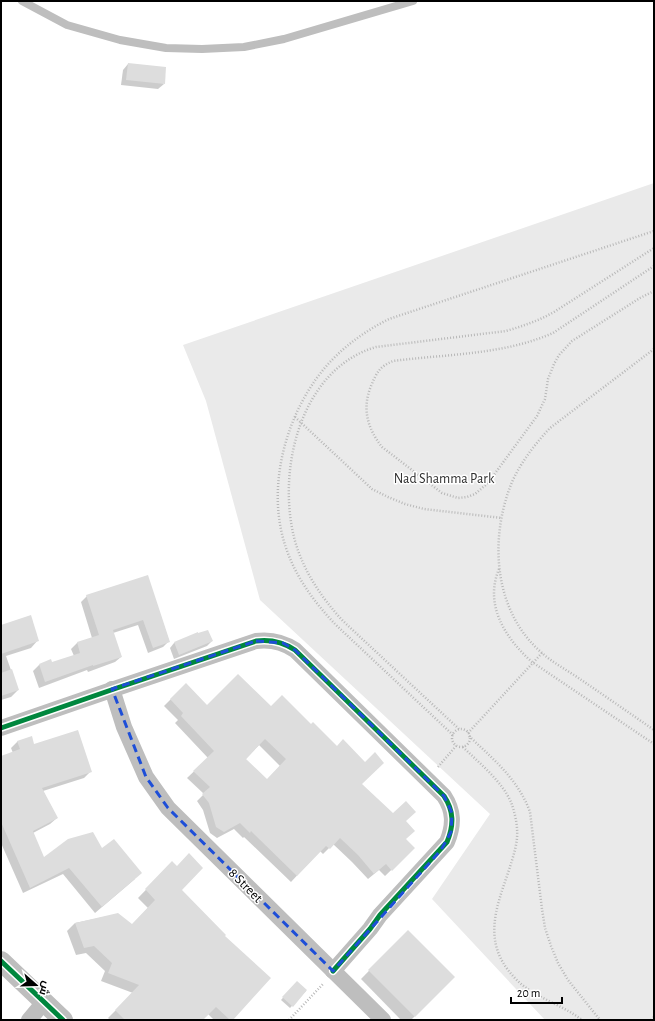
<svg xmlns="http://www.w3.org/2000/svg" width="655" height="1021" font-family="'Alegreya Sans',Cairo,sans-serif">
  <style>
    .green { fill: #eaeaea }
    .shadow { fill: #0003; fill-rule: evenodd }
    .building { fill: #ddd; fill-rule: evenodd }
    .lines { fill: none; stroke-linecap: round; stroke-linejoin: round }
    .path { stroke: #b8b8b8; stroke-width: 2.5; stroke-dasharray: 1 2; stroke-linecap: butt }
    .service { stroke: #bebebe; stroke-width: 8 }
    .minor { stroke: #bebebe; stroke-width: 16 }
    .tertiary { stroke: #bebebe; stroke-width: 20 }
    .cycleway-casing { stroke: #fff; stroke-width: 8 }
    .cycleway { stroke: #00873e; stroke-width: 5 }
    .marked { fill: none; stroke: #1d4ed8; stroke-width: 3; stroke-dasharray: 8 5; stroke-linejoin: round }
    .labels { text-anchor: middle; stroke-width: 3; stroke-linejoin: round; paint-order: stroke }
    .park-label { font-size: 14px; fill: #303030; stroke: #fff }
    .street-label { font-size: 14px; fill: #000; stroke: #fff }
  </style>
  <rect width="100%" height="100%" fill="#fff"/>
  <path class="green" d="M654,183V1020H545L432,899L490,814L260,600L206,401L183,345Z"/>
  <g class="shadow">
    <path d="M128,64L164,84L158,89L121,85L123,70Z"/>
    <path d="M147,576L169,641L163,647L148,653L138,625L113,633L121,657L115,662L88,672L87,670L39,688L33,671L39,665L52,664L74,656L71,649L77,643L92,638L81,602L87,596Z"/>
    <path d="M1,626L38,640L31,648L6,656L18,690L11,697L1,700Z"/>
    <path d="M212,641L207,646L174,659L170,648L174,643Z"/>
    <path d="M186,684L207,707L270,708L361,784L393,814L405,822V839L414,848L385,876L379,870L368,879L352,862L333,844L323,854L320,851L291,882L244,837L243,838L234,829L217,838L210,833L203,810L197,801L204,794L187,778L208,758L175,723L178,720L164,706ZM259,745L280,766L267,780L245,760Z"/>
    <path d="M18,741L34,745L91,771L84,778L43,791L57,818L50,824L33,833L43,859L102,850L135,879L95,913L63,874L23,893L1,843V757L13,753L11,748Z"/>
    <path d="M172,863L180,890L224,936L232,1020H214L208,1014L202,1020H110L108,1018L133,993L101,981L105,971L86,953L76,955L67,931L75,923L118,914L132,925L148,908L138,898Z"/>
    <path d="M408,931L454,977L411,1020H401L361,979Z"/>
    <path d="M297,982L306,991L290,1008L281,1000Z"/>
  </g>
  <g class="building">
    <path d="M128,63L166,67L165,84L126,80Z"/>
    <path d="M148,575L170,642L153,648L143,620L113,630L122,657L93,666V665L45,682L39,664L51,659L52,662L80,653L77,642L99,635L86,595Z"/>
    <path d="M31,615L39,641L1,654V625Z"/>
    <path d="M208,630L213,641L179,655L174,642L198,632V633Z"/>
    <path d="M12,669L19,690L1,696V673Z"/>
    <path d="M238,674L271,706L282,695L311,724L313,722L337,746L343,739L365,762L375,752L384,763L362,784L393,813L406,801L416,812L406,821L415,831L406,839L415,848L392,871L386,864L374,874L358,855L340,838L330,849L326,846L297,876L251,831L250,833L240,823L224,832L216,827L209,803L202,794L210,787L193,771L214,751L181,716L183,713L170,699L186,683L207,705ZM265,739L286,759L267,779L246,759Z"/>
    <path d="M78,730L92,772L42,788L58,818L33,831L44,857L68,839L93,832L102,848L114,839L142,873L102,907L69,868L30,888L1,822V756L20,749L17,741L32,736L34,744Z"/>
    <path d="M189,853L203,868L182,890L226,935L225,936L271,978L233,1020H230L216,1007L203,1020H125L115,1010L139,985L108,973L112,963L94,946L84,948L75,923L118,913L132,924L155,900L145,889L172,861L177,866Z"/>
    <path d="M408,930L455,977L415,1017L368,970Z"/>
    <path d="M297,981L307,990L293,1007L282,997Z"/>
  </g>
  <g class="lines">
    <g class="path">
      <path d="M654,266L553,333C503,355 447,354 393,361C379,367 377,372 371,386C362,408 367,428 382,447L442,493L458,498L467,497L475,494L488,483L537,416L545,399L548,379L554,364L559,355L572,341L640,298L654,291"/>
      <path d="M654,349L550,428C535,444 521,462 512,482C489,538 493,611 542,653C552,662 565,669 577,677C602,694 628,712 654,730"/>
      <path d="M295,417L372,489L388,497L405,504L424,509L502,518"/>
      <path d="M499,569C484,605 505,638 532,662L654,744"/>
      <path d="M459,729L343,621C321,597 304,572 295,541C276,471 300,369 376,347L506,331C523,326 538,321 554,312L654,248"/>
      <circle cx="461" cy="738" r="9"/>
      <path d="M468,733L542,653"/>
      <path d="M453,735L336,625C312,600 292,572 283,538C267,479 289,406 330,362C347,344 367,330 389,319L654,231"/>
      <path d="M469,736C494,760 518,779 530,812L542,909L545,928L551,946L558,963L568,980L600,1020"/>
      <path d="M463,747C480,764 501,780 511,802C515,813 518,826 517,838C516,849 512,860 509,870C496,908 482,942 513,976C531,997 560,1003 582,1020"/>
      <path d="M438,767L456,746"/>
      <path d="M289,1020L323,984"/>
      <path d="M651,1020L654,1017"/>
    </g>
    <path class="service" d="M22,1L67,25L120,40L166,48L202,49L244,47L284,39L413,1"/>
    <g class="minor">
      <path d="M112,689L124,727L146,777L168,808L383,1020"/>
      <path d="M1,728L117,688L256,641C271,639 283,642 295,650L444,796C454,811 454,825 447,842L380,915L370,929L333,971"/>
      <path d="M29,1020L44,1002"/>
    </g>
    <path class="tertiary" d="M1,961L63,1020"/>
    <g class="cycleway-casing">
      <g id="cycleway">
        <path d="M1,728L117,688L256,641C271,639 283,642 295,650L444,796C454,811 454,825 447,842L380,915L370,929L333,971"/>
        <path d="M1,961L63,1020"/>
      </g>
    </g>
    <use href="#cycleway" class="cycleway"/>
  </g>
  <path class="marked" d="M256,641L283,643L295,650L444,796L452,813L451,832L441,850L333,971L168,808L146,777L112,689Z"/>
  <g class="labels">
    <g class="park-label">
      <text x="444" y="483">Nad Shamma Park</text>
    </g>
    <g class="street-label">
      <text transform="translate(246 885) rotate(45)" y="5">8 Street</text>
    </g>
  </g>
  <rect width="655" height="1021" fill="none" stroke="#000000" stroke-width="4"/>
  <g transform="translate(36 985) rotate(110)" stroke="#ffffff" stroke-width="3" paint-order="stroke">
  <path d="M0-3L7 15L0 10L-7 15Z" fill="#000000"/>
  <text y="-6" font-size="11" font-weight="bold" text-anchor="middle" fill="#000000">ش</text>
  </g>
  <path d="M511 997v6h51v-6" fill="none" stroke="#000000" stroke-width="2"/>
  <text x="517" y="997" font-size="12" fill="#000000" stroke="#ffffff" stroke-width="3" paint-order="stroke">20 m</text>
</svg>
